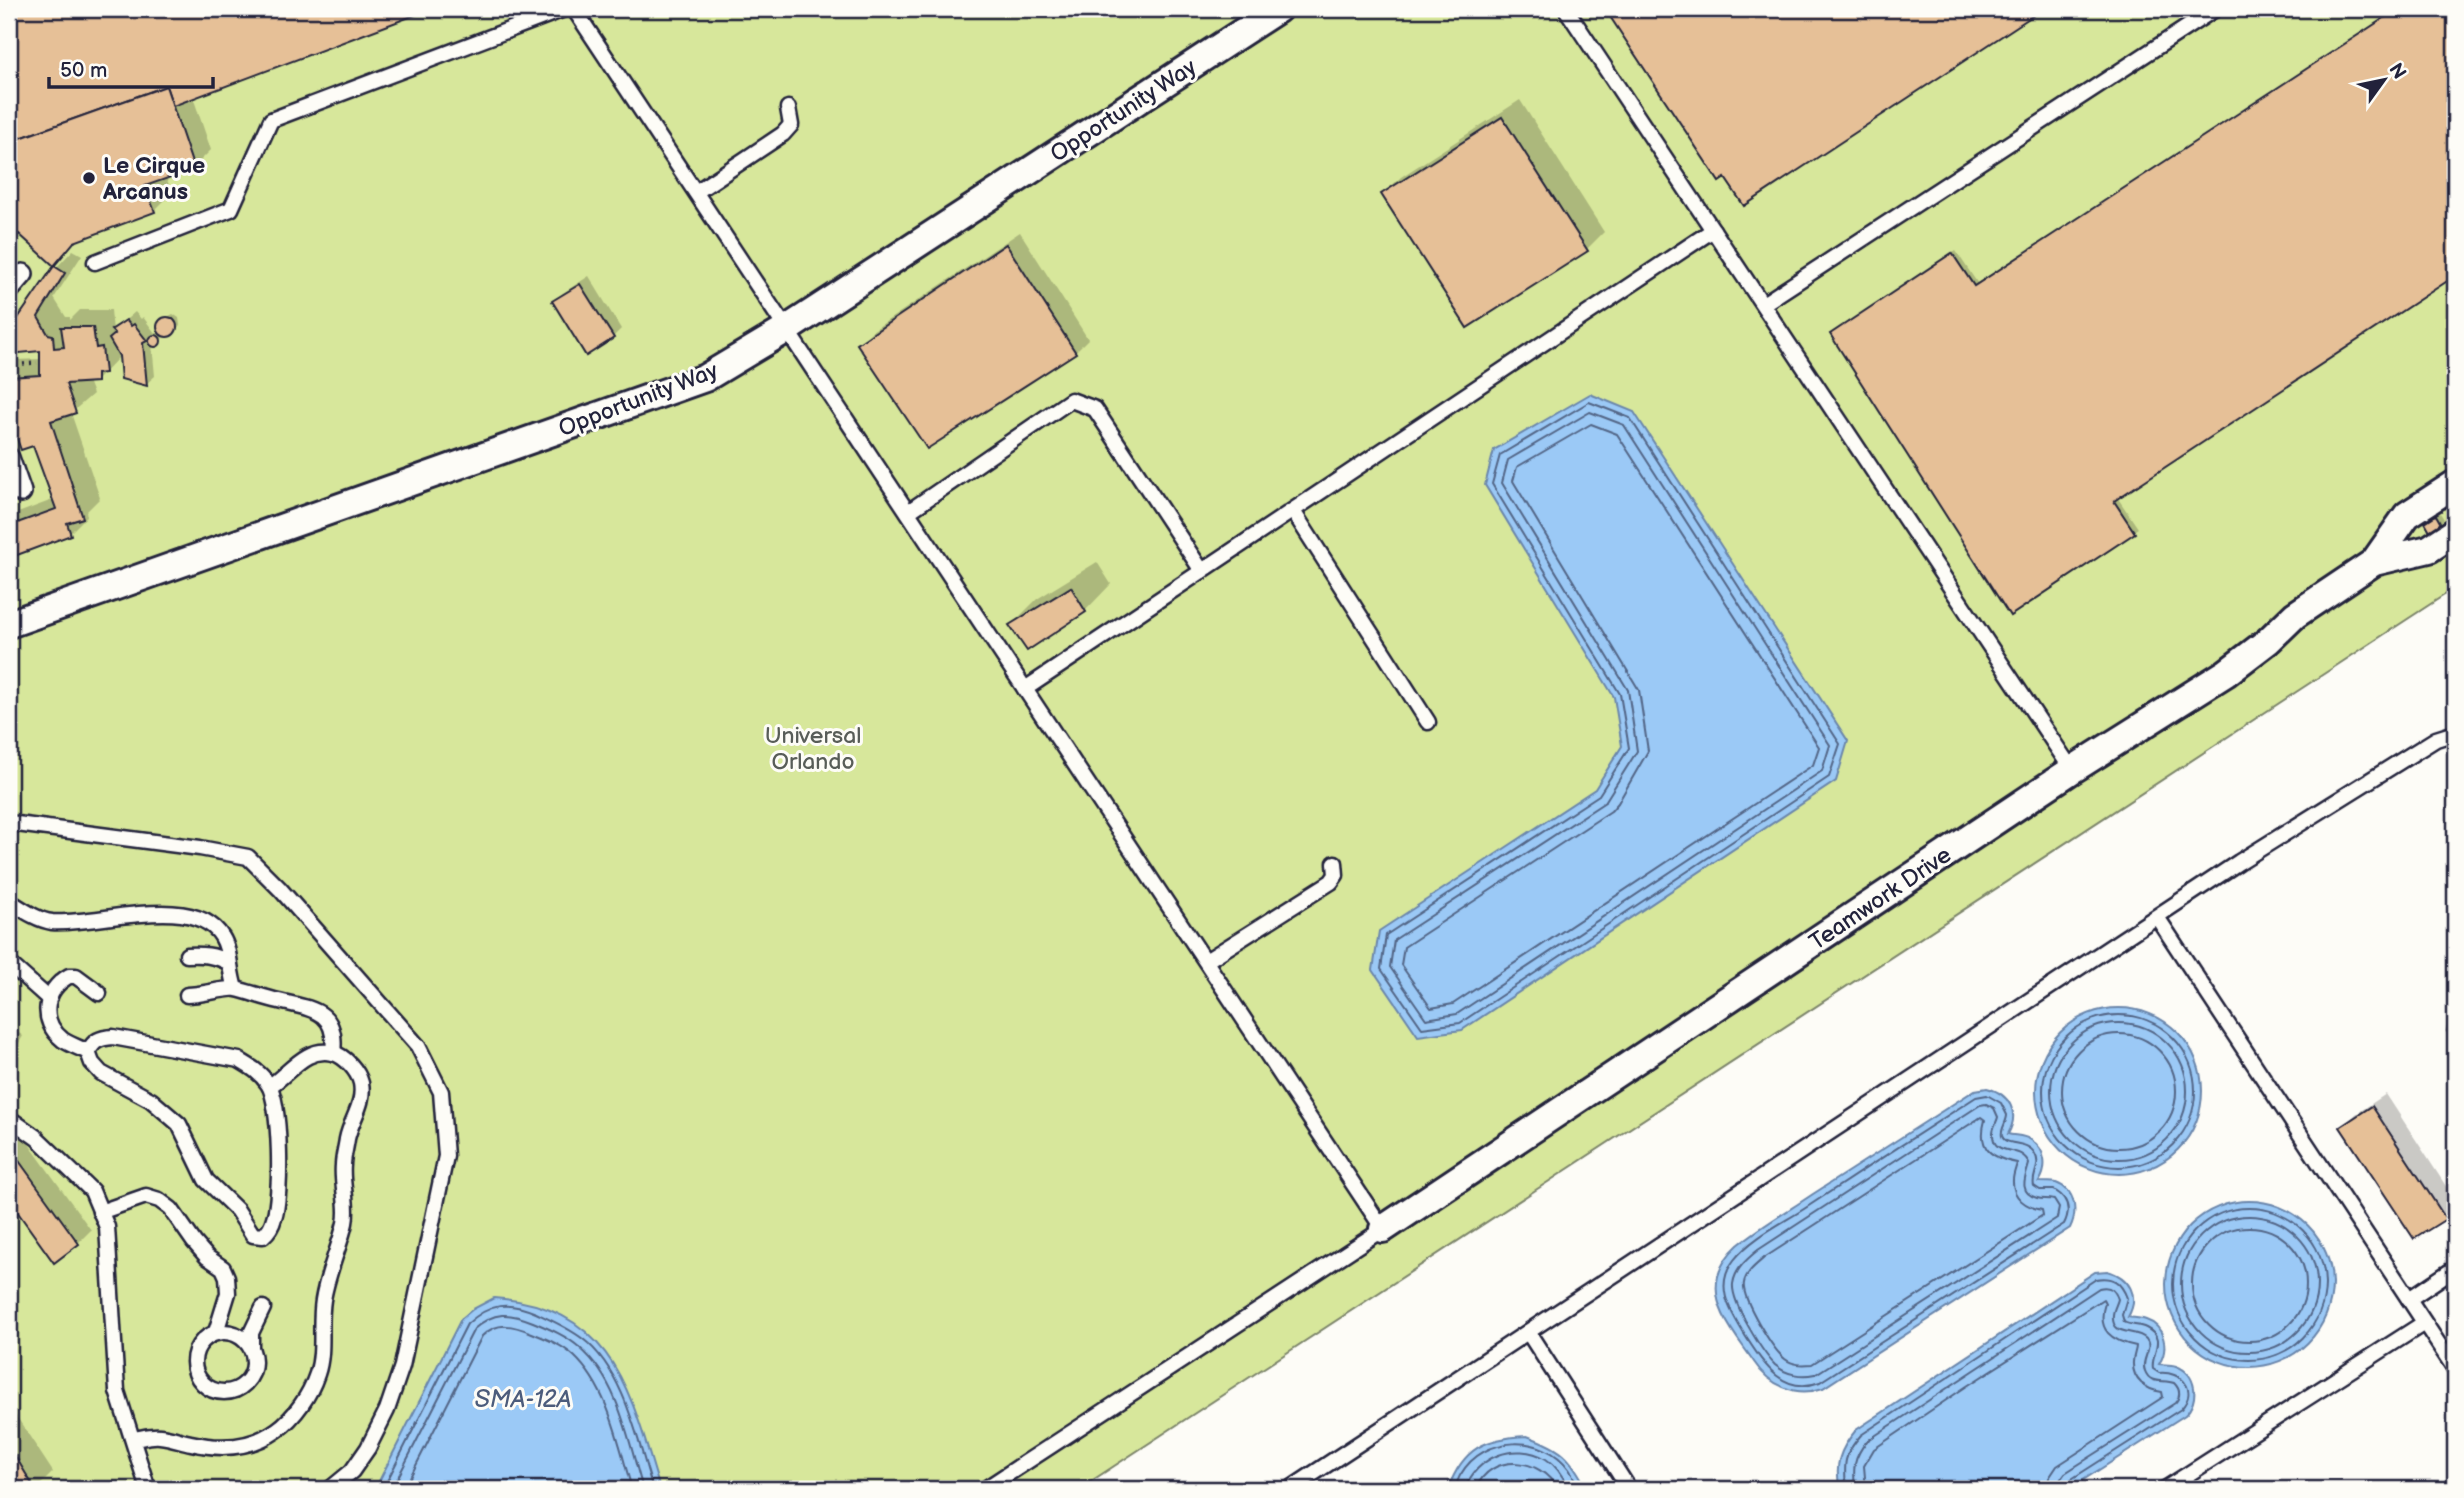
<svg xmlns="http://www.w3.org/2000/svg" width="2464" height="1498" font-family="'Balsamiq Sans',sans-serif">
  <style>
    .green { fill: #d7e79b; stroke: #7c846b; stroke-width: 2 }
    .water { fill: #9bc9f6; stroke: #6b86ab; stroke-width: 2 }
    .shadow { fill: #0003 }
    .lines { fill: none; stroke-linecap: round; stroke-linejoin: round }
    .shore { stroke: #526586; stroke-width: 2 }
    .building { fill: #e6c097; stroke: #22223b; stroke-width: 2 }
    .service-casing { stroke: #22223b; stroke-width: 19 }
    .pedestrian-casing { stroke: #22223b; stroke-width: 24 }
    .minor-casing { stroke: #22223b; stroke-width: 32 }
    .path { stroke: #22223b; stroke-width: 3.5; stroke-dasharray: 2 5; stroke-linecap: butt }
    .service { stroke: #fdfcf7; stroke-width: 14 }
    .pedestrian { stroke: #fdfcf7; stroke-width: 19 }
    .minor { stroke: #fdfcf7; stroke-width: 26 }
    .poi-dot { fill: #22223b; stroke: #fdfcf7; stroke-width: 2.5 }
    .labels { text-anchor: middle; stroke-width: 6; stroke-linejoin: round; paint-order: stroke }
    .street-label { font-size: 23px; fill: #22223b; stroke: #fdfcf7 }
    .poi-label { font-size: 23px; font-weight: bold; fill: #22223b; stroke: #fdfcf7; text-anchor: start }
    .park-label { font-size: 23px; fill: #585d58; stroke: #fdfcf7 }
    .water-label { font-size: 24px; font-style: italic; fill: #4c5c7c; stroke: #fdfcf7 }
  </style>
  <rect width="100%" height="100%" fill="#fdfcf7"/>
  <filter id="ink" filterUnits="userSpaceOnUse"><feTurbulence type="fractalNoise" baseFrequency=".0143" numOctaves="2"/><feDisplacementMap in="SourceGraphic" scale="14" xChannelSelector="R" yChannelSelector="G"/><feConvolveMatrix kernelMatrix="1 2 1 2 8 2 1 2 1" color-interpolation-filters="sRGB"/></filter>
  <g filter="url(#ink)">
    <path class="green" d="M9,9H2455V588L1079,1489H9Z"/>
    <g class="water">
      <path d="M1590,394L1634,412L1848,741L1836,781L1462,1030L1418,1036L1373,970L1379,931L1595,789L1622,746L1614,697L1485,485L1494,450Z"/>
      <circle cx="2119" cy="1091" r="83"/>
      <path d="M1987,1088C2010,1094 2020,1113 2008,1134C2015,1136 2024,1135 2031,1140C2046,1149 2048,1168 2039,1182C2044,1182 2051,1182 2056,1183C2076,1190 2078,1212 2070,1228L1823,1388C1796,1398 1769,1385 1754,1362C1738,1338 1710,1308 1718,1276C1721,1265 1729,1253 1738,1245C1761,1226 1788,1211 1813,1194C1867,1159 1921,1125 1975,1090Z"/>
      <circle cx="2249" cy="1284" r="83"/>
      <path d="M2107,1271C2130,1277 2140,1296 2128,1317C2133,1318 2140,1318 2146,1320C2165,1326 2169,1349 2159,1364C2163,1365 2170,1364 2176,1366C2197,1373 2200,1401 2185,1415L2069,1489H1840C1834,1465 1840,1449 1856,1430L2095,1272Z"/>
      <path d="M494,1298C614,1307 630,1392 660,1489H375L461,1319L473,1309Z"/>
      <path d="M1527,1436C1562,1449 1570,1456 1587,1489H1448C1463,1448 1485,1438 1527,1436Z"/>
    </g>
    <g class="shadow">
      <path d="M9,9H426L193,97L211,150L193,168L166,177L172,193L154,211L78,239L54,264L19,232L9,242Z"/>
      <path d="M1607,9H2040L1745,204L1725,176L1720,180Z"/>
      <path d="M2399,9H2455V274L2117,497L2138,528L2011,614L1836,331L1956,251L1978,284Z"/>
      <path d="M1520,100L1604,232L1587,249L1383,194L1401,177Z"/>
      <path d="M1020,232L1088,339L1075,352L859,344L872,331Z"/>
      <path d="M73,250L82,255L54,298L66,317H70V320L80,310H111L113,331L135,312L141,319L143,317L155,333L160,331L158,326L162,320L173,314L179,318L180,325L174,332L166,335L163,334L162,340L158,344H152L155,376L146,384L121,355L97,380L88,381L93,394L71,413L100,498L86,512L87,516L70,533L9,556V512L10,516L55,499L34,444L22,448L9,412V365L14,360L42,359L41,349L9,353V322L32,302L56,268Z"/>
      <path d="M589,276L621,329L613,337L554,301L563,293Z"/>
      <path d="M9,489L13,498L9,502Z"/>
      <path d="M2440,513L2444,519L2440,522L2431,519Z"/>
      <path d="M1097,562L1111,584L1085,611L1011,625L1037,599Z"/>
      <path d="M9,1007L14,1010L9,1019Z"/>
      <path d="M9,1026L23,1036L9,1060Z"/>
      <path d="M2386,1094L2455,1200V1207L2445,1218L2342,1127L2356,1114Z"/>
      <path d="M18,1129L91,1230L78,1243L54,1260L9,1197V1135Z"/>
      <path d="M11,1408L53,1472L38,1487L40,1489H9V1409Z"/>
    </g>
    <g class="lines">
      <g class="shore">
        <path d="M1589,402L1630,418L1840,744L1829,777L1460,1023L1422,1028L1381,969L1386,935L1599,795L1629,748L1620,694L1492,484L1500,455Z"/>
        <path d="M1590,412L1624,425L1830,745L1822,771L1457,1014L1426,1019L1390,967L1394,940L1605,802L1637,751L1628,690L1502,483L1508,460Z"/>
        <path d="M1591,424L1617,434L1819,747L1813,765L1453,1004L1431,1008L1401,965L1404,947L1611,811L1618,803L1648,751L1639,690L1513,481L1517,467Z"/>
        <circle cx="2119" cy="1091" r="76"/>
        <circle cx="2119" cy="1091" r="68"/>
        <circle cx="2119" cy="1091" r="57"/>
        <path d="M1987,1095L2001,1103L2007,1115C2007,1122 2000,1130 2002,1136C2005,1147 2027,1139 2035,1154C2042,1166 2031,1175 2034,1186L2040,1190H2054C2068,1198 2071,1210 2064,1224L1820,1382C1783,1396 1763,1363 1746,1337C1731,1312 1713,1287 1734,1260C1752,1237 1783,1223 1807,1207C1863,1170 1920,1133 1976,1097Z"/>
        <path d="M1986,1104L1994,1108L1998,1117C1997,1122 1993,1127 1993,1133C1992,1159 2022,1143 2029,1164C2026,1176 2017,1193 2037,1198C2043,1200 2048,1198 2054,1200L2059,1208L2057,1218L1816,1374C1802,1377 1786,1375 1775,1365C1762,1352 1731,1302 1733,1284C1735,1269 1747,1259 1758,1250L1980,1105Z"/>
        <path d="M1981,1117L1985,1120C1977,1149 1991,1158 2017,1163C2016,1168 2013,1174 2013,1180C2012,1198 2026,1207 2042,1210L2043,1215L1812,1364C1802,1365 1793,1365 1785,1359C1773,1350 1741,1298 1744,1283C1746,1272 1756,1265 1764,1258Z"/>
        <circle cx="2249" cy="1284" r="76"/>
        <circle cx="2249" cy="1284" r="68"/>
        <circle cx="2249" cy="1284" r="57"/>
        <path d="M383,1489L467,1324C490,1303 508,1301 536,1313C553,1321 569,1328 583,1339C624,1370 638,1442 653,1489"/>
        <path d="M392,1489L474,1329C494,1311 509,1312 533,1322C550,1329 567,1336 580,1348C619,1381 629,1443 643,1489"/>
        <path d="M404,1489L482,1336C498,1321 513,1325 532,1333C547,1339 562,1345 574,1356C609,1389 619,1446 632,1489"/>
        <path d="M1455,1489C1457,1484 1458,1478 1461,1474C1484,1435 1543,1433 1569,1469C1573,1475 1576,1483 1579,1489"/>
        <path d="M1465,1489C1476,1457 1515,1441 1546,1459C1557,1466 1564,1478 1569,1489"/>
        <path d="M1476,1489C1490,1452 1542,1457 1557,1489"/>
        <path d="M1846,1489C1844,1464 1843,1455 1861,1435L2096,1279C2113,1276 2121,1282 2127,1298L2122,1315L2124,1322C2131,1326 2138,1324 2146,1328C2168,1339 2150,1354 2153,1369L2159,1373C2181,1371 2199,1389 2181,1409L2070,1480L2067,1489"/>
        <path d="M1855,1489C1853,1469 1853,1458 1867,1441L2099,1288C2110,1285 2115,1290 2118,1299C2117,1304 2113,1310 2113,1315C2111,1338 2136,1328 2146,1339C2154,1349 2140,1359 2145,1371C2150,1385 2163,1379 2174,1383C2180,1389 2181,1396 2175,1403L2065,1473L2060,1480L2058,1489"/>
        <path d="M1866,1489L1864,1466L1874,1449L1967,1386L2103,1299L2105,1303C2096,1331 2112,1341 2136,1346C2136,1351 2133,1356 2133,1362C2132,1380 2146,1390 2162,1392L2163,1397L2057,1466L2049,1478L2047,1489"/>
      </g>
    </g>
    <g class="building">
      <path d="M9,9H431L173,106L166,86L9,142Z"/>
      <path d="M1605,9H2043L1744,206L1725,178L1719,182Z"/>
      <path d="M2398,9H2455V276L2114,501L2135,533L2010,616L1830,334L1952,253L1974,286Z"/>
      <path d="M166,86L194,169L145,186L155,212L74,242L54,266L19,234L9,245V142Z"/>
      <path d="M1502,117L1588,251L1467,328L1381,194Z"/>
      <path d="M1006,244L1076,353L927,449L857,344Z"/>
      <path d="M54,266L65,273L38,317L48,334L53,335L54,348L64,347L61,327H93L96,348L102,347L105,373L97,374V382L66,384L76,413L51,421L83,518L67,523L71,535L9,558V526L56,509L33,446L21,450L9,417V377L40,375V351L9,354V320L18,318Z"/>
      <path d="M580,284L614,338L586,356L552,301Z"/>
      <circle cx="167" cy="327" r="10"/>
      <path d="M126,320L131,326L134,324L147,341L143,343L147,386L121,379L119,356L109,339L115,334L111,330Z"/>
      <circle cx="155" cy="341" r="6"/>
      <path d="M2436,515L2441,524L2430,531L2425,522Z"/>
      <path d="M1071,587L1086,612L1027,651L1009,625Z"/>
      <path d="M2455,1007V1043L2447,1031L2452,1009Z"/>
      <path d="M2372,1106L2446,1219L2414,1239L2340,1127Z"/>
      <path d="M9,1147L79,1244L54,1263L9,1200Z"/>
      <path d="M9,1447L17,1459L35,1489H9Z"/>
    </g>
    <g class="lines">
      <g class="service-casing">
        <g id="service">
          <path d="M574,9L1383,1229L985,1489"/>
          <path d="M1566,9L2072,770"/>
          <path d="M696,192L783,134L791,125L788,108"/>
          <path d="M95,262L231,209L271,120L564,9"/>
          <path d="M1763,304L2215,9"/>
          <path d="M1293,511L1428,722"/>
          <path d="M908,512L1071,400L1095,409L1202,571"/>
          <path d="M1025,689L1713,230"/>
          <path d="M9,823L200,848L248,857L280,889L418,1046L441,1092L446,1156L402,1366L387,1410L368,1448L352,1471L330,1489"/>
          <path d="M9,901C22,909 37,920 52,922C95,926 195,891 222,937C231,951 229,972 235,988"/>
          <path d="M2157,917L2455,1369"/>
          <path d="M187,955C202,954 214,955 228,962"/>
          <path d="M1206,961L1331,882L1336,875L1335,863"/>
          <path d="M10,964L48,998"/>
          <path d="M187,995C201,995 229,987 236,989C250,992 264,998 279,1001C312,1009 338,1010 333,1053"/>
          <path d="M113,1037L239,1060C251,1067 261,1073 268,1084C281,1102 282,1197 274,1218C272,1226 269,1231 263,1236L253,1235L237,1210L206,1180L179,1124L151,1100L101,1073L92,1063L88,1052C94,1040 100,1038 113,1037Z"/>
          <path d="M88,1052C80,1048 71,1045 63,1040C39,1021 44,990 69,976H76L99,993"/>
          <path d="M9,1118L37,1138L92,1191L107,1227L117,1391L148,1489"/>
          <path d="M100,1212L146,1196L159,1200L171,1209L194,1242L207,1257L223,1268L227,1277L228,1293L216,1332"/>
          <path d="M2409,1299L2455,1268"/>
          <circle cx="224" cy="1362" r="30"/>
          <path d="M1528,1332L1629,1489"/>
          <path d="M251,1347V1333L263,1308"/>
          <path d="M134,1439C142,1438 151,1435 160,1436C171,1437 181,1441 191,1443C221,1450 252,1448 277,1430C295,1417 310,1395 317,1374C325,1351 319,1325 323,1300C327,1274 339,1249 345,1223C349,1204 341,1185 343,1165C343,1157 346,1147 347,1139C351,1119 365,1104 361,1083C358,1071 345,1056 333,1053C306,1046 290,1073 270,1086"/>
          <path d="M1290,1489L2239,862L2436,739L2455,733"/>
          <path d="M2165,1489L2424,1323"/>
        </g>
      </g>
      <g class="pedestrian-casing">
        <g id="pedestrian">
          <path d="M9,290L23,274"/>
          <path d="M9,458L21,492"/>
        </g>
      </g>
      <g class="minor-casing">
        <g id="minor">
          <path d="M2374,562L2407,515L2455,484"/>
          <path d="M9,624L705,378L787,329L1278,9"/>
          <path d="M1383,1229L2072,770L2226,673L2268,641L2295,615L2374,562L2429,549L2455,532"/>
        </g>
      </g>
      <path class="path" d="M9,365L37,363"/>
      <use href="#service" class="service"/>
      <use href="#pedestrian" class="pedestrian"/>
      <use href="#minor" class="minor"/>
    </g>
  </g>
  <circle class="poi-dot" cx="89" cy="178" r="7"/>
  <g class="labels">
    <g class="street-label">
      <text transform="translate(1123 110) rotate(-33)" y="8">Opportunity Way</text>
      <text transform="translate(638 399) rotate(-21)" y="8">Opportunity Way</text>
      <text transform="translate(1880 898) rotate(-34)" y="8">Teamwork Drive</text>
    </g>
    <g class="poi-label">
      <text x="103" y="173">Le Cirque<tspan x="103" dy="26">Arcanus</tspan></text>
    </g>
    <g class="park-label">
      <text x="813" y="743">Universal<tspan x="813" dy="26">Orlando</tspan></text>
    </g>
    <g class="water-label">
      <text x="523" y="1407">SMA-12A</text>
    </g>
  </g>
  <rect width="2464" height="1498" fill="none" stroke="#fdfcf7" stroke-width="35"/>
  <rect x="18" y="18" width="2429" height="1463" fill="none" stroke="#22223b" stroke-width="2.5" filter="url(#ink)"/>
  <g transform="translate(2384 80) rotate(57)" stroke="#fdfcf7" stroke-width="5" paint-order="stroke">
  <path d="M0-5L12 26L0 18L-12 26Z" fill="#22223b"/>
  <text y="-10" font-size="19" font-weight="bold" text-anchor="middle" fill="#22223b">N</text>
  </g>
  <path d="M49 77v10h164v-10" fill="none" stroke="#22223b" stroke-width="3.5"/>
  <text x="60" y="77" font-size="21" fill="#22223b" stroke="#fdfcf7" stroke-width="5" paint-order="stroke">50 m</text>
</svg>
